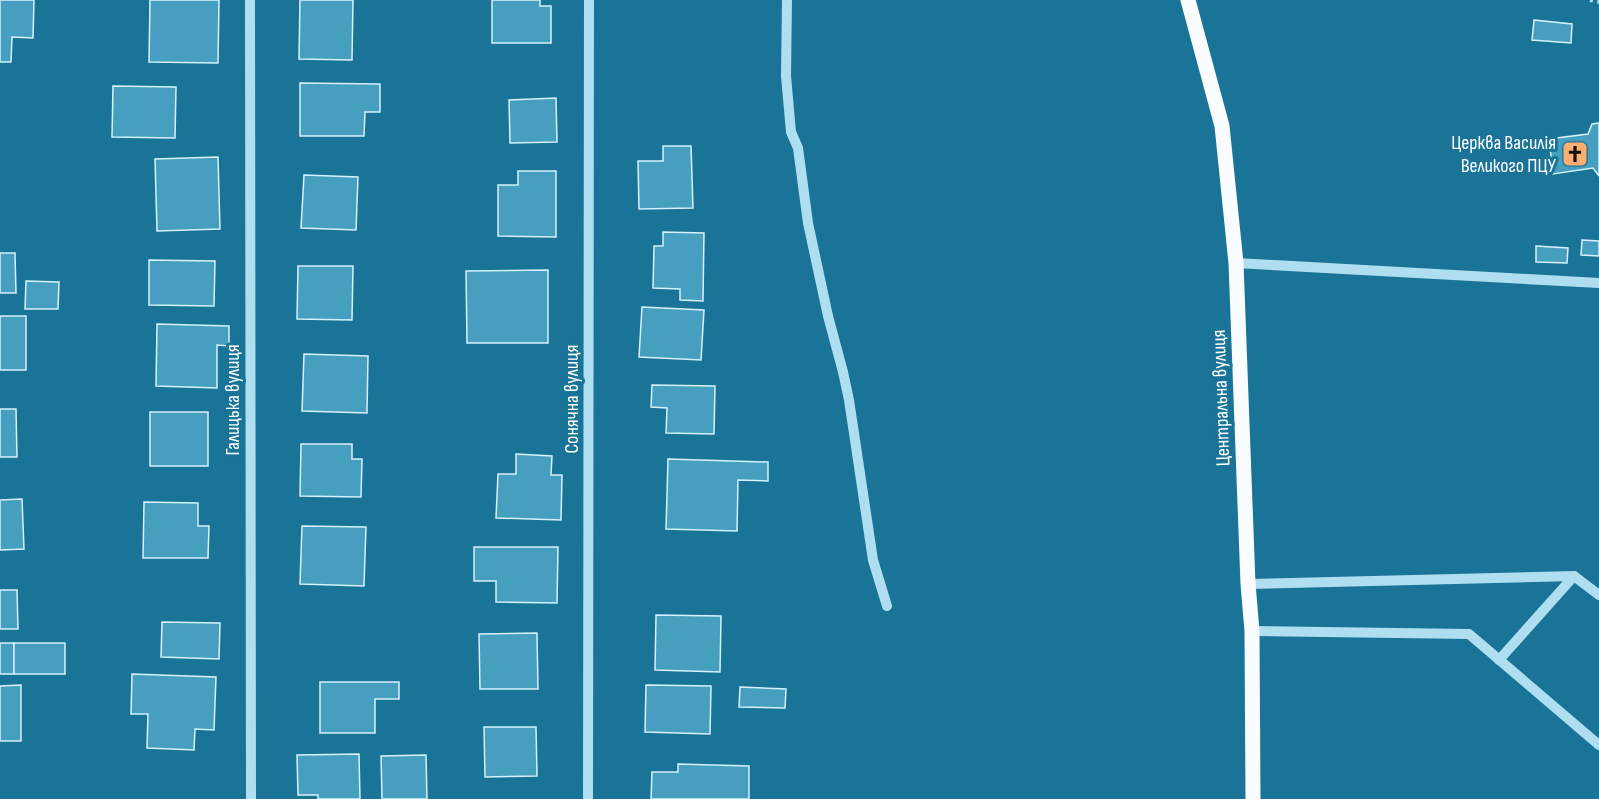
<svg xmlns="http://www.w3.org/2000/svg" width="1599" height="799" font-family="'Sofia Sans Condensed',sans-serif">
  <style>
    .building { fill: #479fc0; stroke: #d6f1fb; stroke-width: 1.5 }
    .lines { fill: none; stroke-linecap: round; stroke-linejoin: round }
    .path { stroke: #afdef1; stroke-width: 4; stroke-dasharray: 3 4.5; stroke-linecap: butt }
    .minor { stroke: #afdef1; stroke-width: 10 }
    .major { stroke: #f9fdff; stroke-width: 15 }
    .labels { text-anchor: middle; stroke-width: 6; stroke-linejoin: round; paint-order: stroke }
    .poi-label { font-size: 20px; fill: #fff; stroke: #1a7498; text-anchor: end }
    .street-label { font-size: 20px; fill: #fff; stroke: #1a7498 }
  </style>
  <rect width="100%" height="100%" fill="#1a7498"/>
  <g class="building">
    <path d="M0,0H34L33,38L12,37L11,62H0Z"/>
    <path d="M150,0H219L218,63L149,62Z"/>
    <path d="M300,0H353L352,60L299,59Z"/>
    <path d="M492,0H540V6H551V43H492Z"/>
    <path d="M1534,20L1572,24L1571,43L1532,40Z"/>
    <path d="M300,83L380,84V112H365L364,136H300Z"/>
    <path d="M113,86L176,87L175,138L112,137Z"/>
    <path d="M556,98L557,142L510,143L509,100Z"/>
    <path d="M1599,123V176L1593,168L1553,174L1549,139L1588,134L1592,124Z"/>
    <path d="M663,146H691L693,208L639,209L638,161H663Z"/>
    <path d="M218,157L220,229L157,231L155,159Z"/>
    <path d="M518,171H556V237L498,236V185H518Z"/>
    <path d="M304,175L358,177L356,230L301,228Z"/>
    <path d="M663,232L704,233L703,301L680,300V289L653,288L654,246H663Z"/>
    <path d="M1582,240L1599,241V256L1581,255Z"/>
    <path d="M1536,246L1568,248L1567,263L1536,262Z"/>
    <path d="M0,253H15L16,293H0Z"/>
    <path d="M149,260L215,261L214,306L149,305Z"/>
    <path d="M298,266H353L352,320L297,319Z"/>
    <path d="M548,270V343H467L466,271Z"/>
    <path d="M26,281L59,282L58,309H25Z"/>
    <path d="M642,307L704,310L701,360L639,357Z"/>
    <rect x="0" y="316" width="26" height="54"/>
    <path d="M157,324L229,326V346L217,345V388L156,386Z"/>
    <path d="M304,354L368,356L367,413L302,411Z"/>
    <path d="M652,385L715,386L714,434L666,433L667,408L651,407Z"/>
    <path d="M0,409H16L17,457H0Z"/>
    <rect x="150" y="412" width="58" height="54"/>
    <path d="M301,444H352V459H362L361,497L300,496Z"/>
    <path d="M516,454L552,456L551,475H562L561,520L496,518L498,474H516Z"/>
    <path d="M668,459L768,462V481L738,480L737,531L666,529Z"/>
    <path d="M22,499L24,549L0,550V500Z"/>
    <path d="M144,502L198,503V526H209L208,558H143Z"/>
    <path d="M302,526L366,527L364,586L300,584Z"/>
    <path d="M474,547H558L557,603L496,602V581H474Z"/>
    <path d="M0,590H17L18,629H0Z"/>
    <path d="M656,615L721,616L720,672L655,670Z"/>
    <path d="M162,622L220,623L219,659L161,657Z"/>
    <path d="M537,633L538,689H480L479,634Z"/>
    <rect x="0" y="643" width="14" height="31"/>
    <rect x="14" y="643" width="51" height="31"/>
    <path d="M132,674L216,677L214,730L195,729L194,750L147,748L148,714H131Z"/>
    <path d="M320,682H399V699H375V733H320Z"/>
    <path d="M21,685V741H0V686Z"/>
    <path d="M646,685L711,686L710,734L645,732Z"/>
    <path d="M740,687L786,689L785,708L739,707Z"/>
    <path d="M484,727H536L537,776L485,777Z"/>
    <path d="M359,754L360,799H318V795H298L297,755Z"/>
    <path d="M426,755L427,799H382L381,756Z"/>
    <path d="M678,764L749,766V799H651L652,772H678Z"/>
  </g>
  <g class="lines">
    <path class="path" d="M1590,0L1599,2"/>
    <g class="minor">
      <path d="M250,0L251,799"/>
      <path d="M787,0L786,76L791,132L798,148L808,223L828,316L843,372L849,400L873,560L887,606"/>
      <path d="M1236,263L1599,283"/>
      <path d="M1248,584L1574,576L1599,595"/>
      <path d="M1252,631L1469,634L1599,745"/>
      <path d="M1499,660L1574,576"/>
      <path d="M588,799L589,0"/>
    </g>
    <path class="major" d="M1188,0L1222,126L1236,263L1248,584L1252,631L1253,799"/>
  </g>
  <defs>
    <g id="church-square" transform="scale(1.35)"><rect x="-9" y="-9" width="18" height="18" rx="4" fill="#ffae6f" stroke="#1a7498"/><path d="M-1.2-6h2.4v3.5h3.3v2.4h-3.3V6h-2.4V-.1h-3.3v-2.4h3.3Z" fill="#111"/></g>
  </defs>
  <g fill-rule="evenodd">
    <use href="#church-square" x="1575" y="154"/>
  </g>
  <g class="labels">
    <g class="poi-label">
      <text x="1556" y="149">Церква Василія<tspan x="1556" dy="23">Великого ПЦУ</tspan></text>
    </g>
    <g class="street-label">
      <text transform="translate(1220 398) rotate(-92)" y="7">Центральна вулиця</text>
      <text transform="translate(571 399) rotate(-90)" y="7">Сонячна вулиця</text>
      <text transform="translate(232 400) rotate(-90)" y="7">Галицька вулиця</text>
    </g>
  </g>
</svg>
